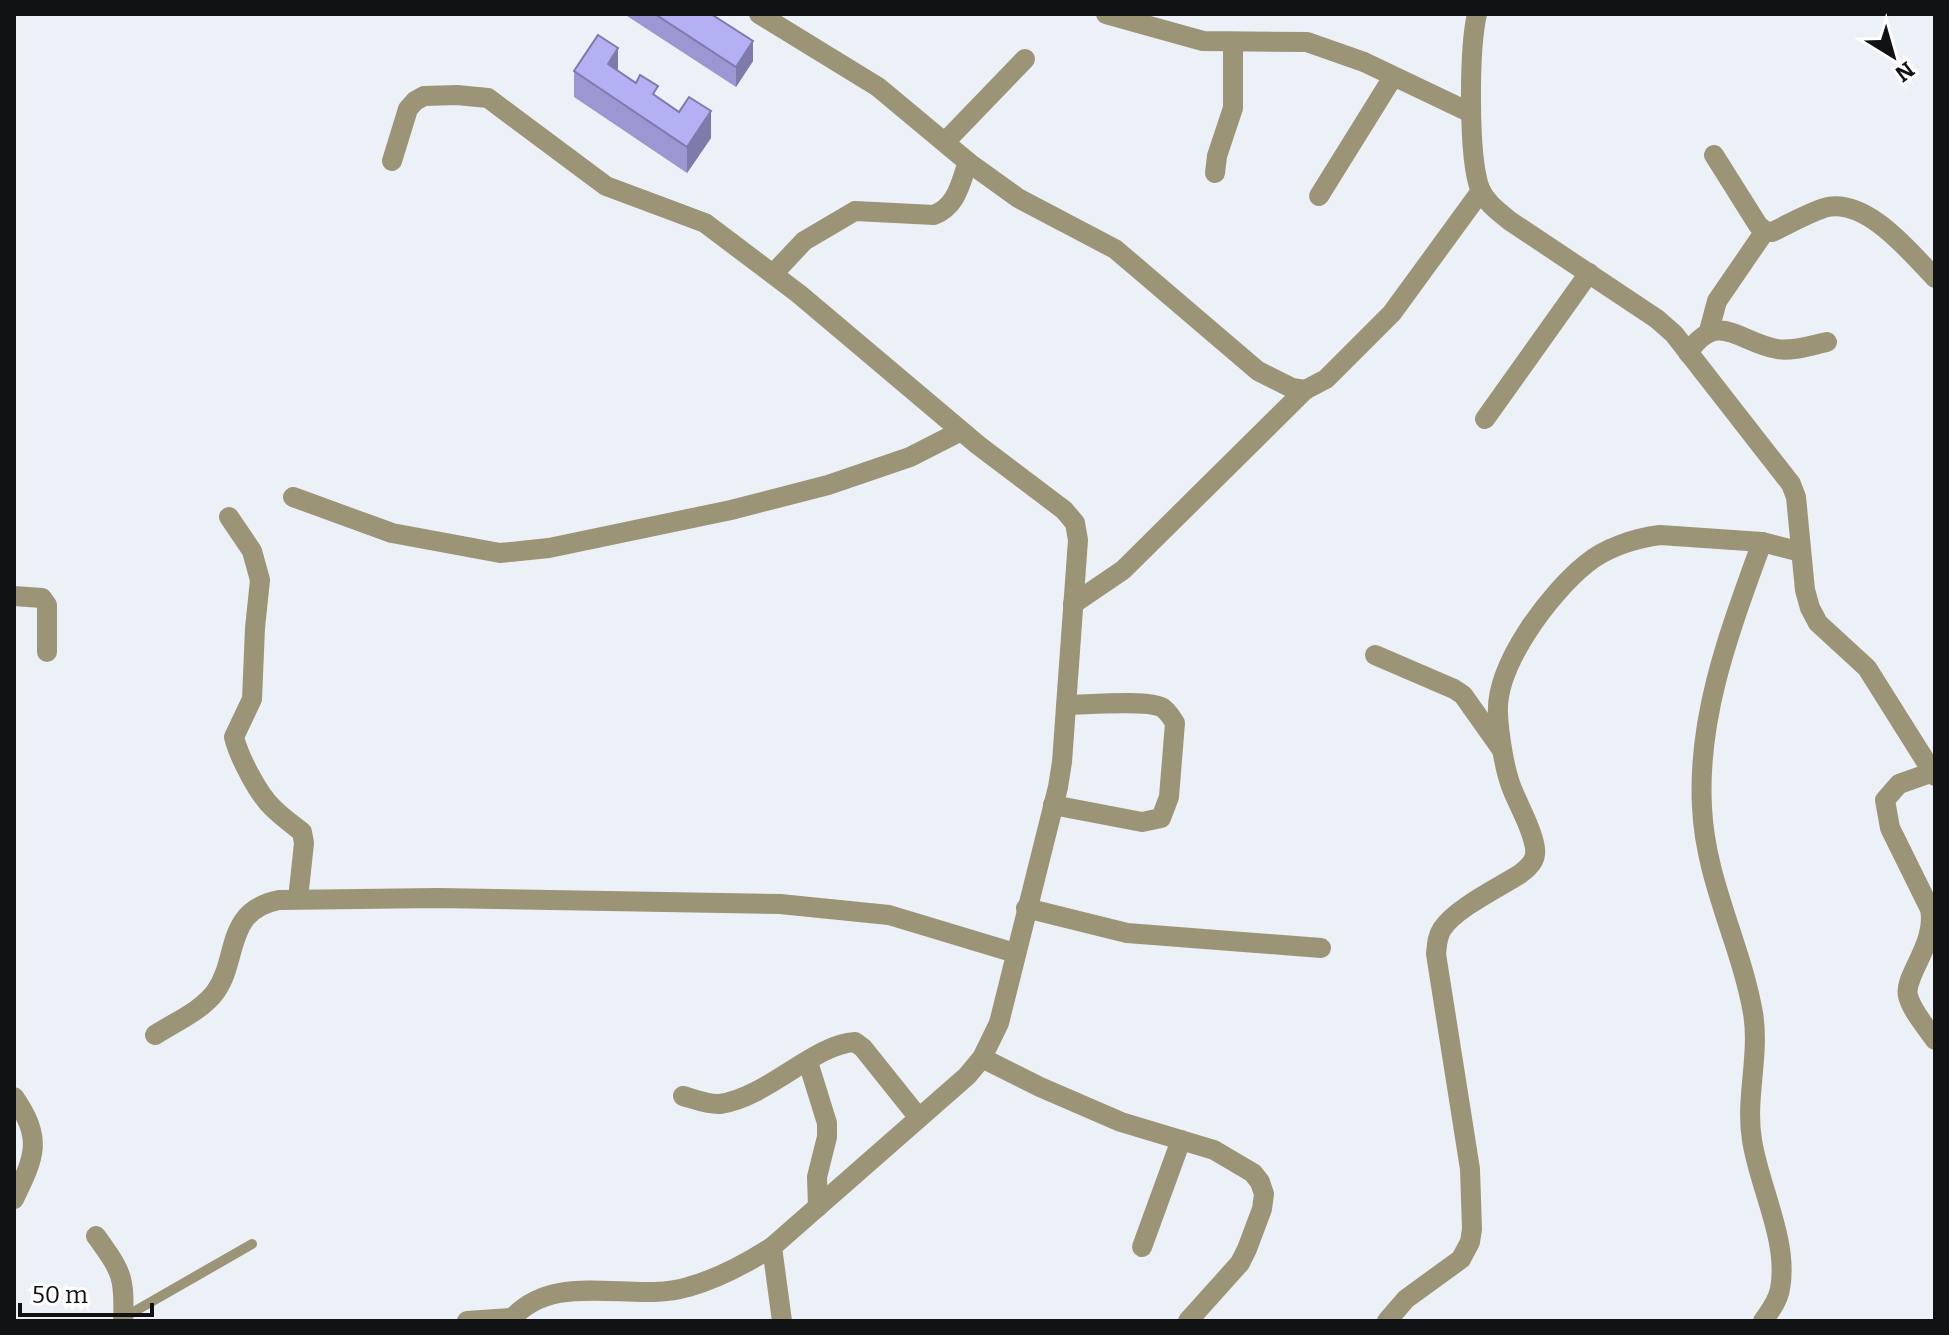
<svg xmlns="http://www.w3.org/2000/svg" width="1949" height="1335" font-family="Bitter,serif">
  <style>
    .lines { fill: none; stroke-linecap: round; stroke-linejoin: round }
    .lane { stroke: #9c9477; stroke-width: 10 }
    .street { stroke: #9c9477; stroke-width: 20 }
    .wall { fill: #9b97d2 }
    .shaded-wall { fill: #7e7bab }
    .building { fill: #b4b0f4; stroke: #7e7bab; stroke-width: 2 }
  </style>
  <rect width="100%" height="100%" fill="#ecf1f7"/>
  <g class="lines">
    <path class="lane" d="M123,1318L252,1244"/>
    <g class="street">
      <path d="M759,14L878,87L968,162L1018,198L1115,249L1258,371L1292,388L1305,390L1326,379L1392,313L1481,191"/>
      <path d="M1106,14L1203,41L1307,42L1364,62L1471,113"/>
      <path d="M1477,14C1469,49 1468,157 1480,189C1486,203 1499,212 1510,221L1657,319L1674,334L1791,484L1796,497L1805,590L1810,608L1818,623L1867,668L1935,776"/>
      <path d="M945,142L1025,59"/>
      <path d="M1714,155L1758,225L1765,231L1772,232C1789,224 1806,214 1824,208C1865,196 1910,252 1935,278"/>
      <path d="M392,161L408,109L415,101L424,96L457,95L488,98L606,186L705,223L799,294L978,445L1064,510L1075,523L1078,540L1062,762L1058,787L999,1023L982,1058L967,1076L772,1247C747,1263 717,1279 688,1287C632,1304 553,1268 510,1321"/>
      <path d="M1215,173L1217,156L1233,108V43"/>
      <path d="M1319,196L1393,77"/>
      <path d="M773,274L804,241L855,211L934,215C957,206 960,184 968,162"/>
      <path d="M1709,331L1717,301L1765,231"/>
      <path d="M1688,353C1718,309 1738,342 1777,349C1792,352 1812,345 1827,342"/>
      <path d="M1485,419L1589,273"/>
      <path d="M293,497L392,533L500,553L549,548L731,510L828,485L910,457L961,431"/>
      <path d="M229,517L252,551L260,580L255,628L252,699L234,737C239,757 258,794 273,808C282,817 293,825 302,832L304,843L298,899"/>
      <path d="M1762,542C1731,628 1697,714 1702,807C1705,880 1741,944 1753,1013C1760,1055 1745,1099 1752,1140C1759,1187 1789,1241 1780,1289C1778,1301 1770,1311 1763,1321"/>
      <path d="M14,596L42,598L47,605V652"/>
      <path d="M1073,604L1123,570L1305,390"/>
      <path d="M1375,655L1454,689L1463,695L1502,750"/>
      <path d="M1933,772L1899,784L1885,800L1890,828L1930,909C1937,944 1903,976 1908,996C1912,1011 1926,1027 1935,1040"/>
      <path d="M1053,805L1142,822L1161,818L1169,797L1175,723C1172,718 1168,712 1163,708C1148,699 1086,705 1066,705"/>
      <path d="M1026,908L1127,933L1321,948"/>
      <path d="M155,1035C175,1022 203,1010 216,991C239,958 224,911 279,900L438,898L780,904L889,915L1015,953"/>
      <path d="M982,1058L1040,1087L1121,1122L1214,1150L1253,1173L1260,1182L1264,1194L1262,1209L1247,1249L1240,1263L1188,1321"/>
      <path d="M808,1062L827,1123V1137L817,1177L818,1207"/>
      <path d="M683,1096C694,1099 708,1105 720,1104C768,1097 814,1044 855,1042L863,1048L919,1118"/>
      <path d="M14,1097C43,1139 35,1156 14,1199"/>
      <path d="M96,1236C122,1272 125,1277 123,1321"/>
      <path d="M772,1247L782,1321"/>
      <path d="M1142,1247L1181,1140"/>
      <path d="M467,1321L512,1318"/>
      <path d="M1387,1321L1406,1299L1461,1259L1470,1242L1472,1229L1470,1169L1436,954C1437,945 1437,937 1442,929C1456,908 1498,888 1520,874C1532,865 1538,858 1534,843C1530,824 1518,805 1511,786C1504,767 1499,734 1498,714C1495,665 1550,593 1586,564C1605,548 1635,538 1660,535L1762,542L1801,552"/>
    </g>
  </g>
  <g class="wall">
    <path d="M624,14H711L753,61L736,87Z"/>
    <path d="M574,71H618L658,97L711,138L687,173L574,97Z"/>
  </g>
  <g class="shaded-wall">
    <path d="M753,41V61L736,87V67Z"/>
    <path d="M618,48V75L608,64Z"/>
    <path d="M711,111V138L687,173V147Z"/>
  </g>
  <g class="building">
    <path d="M655,14H711L753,41L736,67Z"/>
    <path d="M598,35L618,48L608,64L636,83L640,75L658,86L653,94L679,112L689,97L711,111L687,147L574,71Z"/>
  </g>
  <rect width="1949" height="1335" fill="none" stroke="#111214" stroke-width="32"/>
  <g transform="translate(1893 56) rotate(143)" stroke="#fefefe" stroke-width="6" paint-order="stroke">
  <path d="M0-6L14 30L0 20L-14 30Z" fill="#111214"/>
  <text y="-12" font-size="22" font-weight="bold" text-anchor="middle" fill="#111214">N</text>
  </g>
  <path d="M20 1303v12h132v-12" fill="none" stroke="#111214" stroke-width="4"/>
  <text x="32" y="1303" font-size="24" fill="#111214" stroke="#fefefe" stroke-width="6" paint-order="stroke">50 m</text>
</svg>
